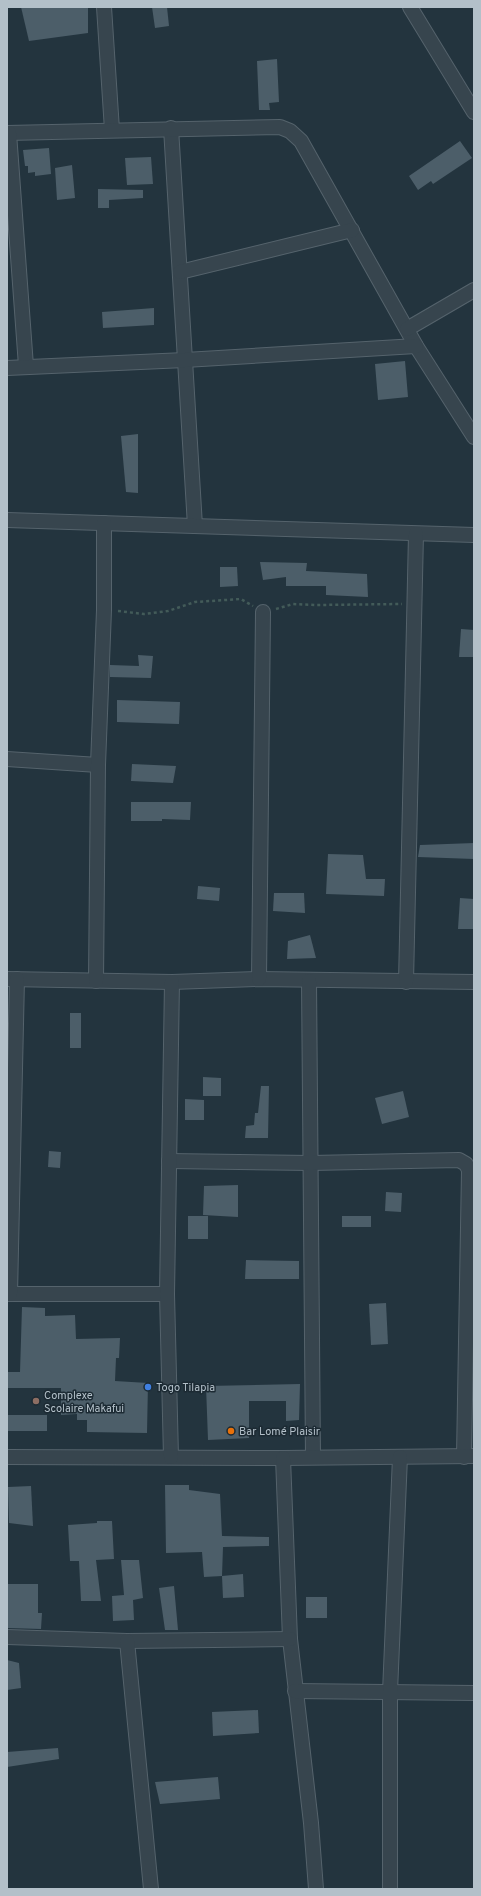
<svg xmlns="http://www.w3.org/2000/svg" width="481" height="1896" font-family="Overpass,sans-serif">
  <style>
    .building { fill: #4c5e69 }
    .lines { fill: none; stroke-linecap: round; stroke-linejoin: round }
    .minor-casing { stroke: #55636c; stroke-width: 16 }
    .path { stroke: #435b59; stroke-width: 2.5; stroke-dasharray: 3 3; stroke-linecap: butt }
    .minor { stroke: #37454e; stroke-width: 14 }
    .shop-dot { fill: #3f7fe0; stroke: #1c2a33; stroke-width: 1.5 }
    .education-dot { fill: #8d6e63; stroke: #1c2a33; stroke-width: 1.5 }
    .food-dot { fill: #e8710a; stroke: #1c2a33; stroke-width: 1.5 }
    .labels { text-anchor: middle; stroke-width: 3; stroke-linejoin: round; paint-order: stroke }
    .poi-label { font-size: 11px; fill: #b3c0c9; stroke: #1c2a33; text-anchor: start }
  </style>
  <rect width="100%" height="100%" fill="#23343e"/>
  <g class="building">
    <path d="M21,7H88V33L29,41Z"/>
    <path d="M152,7H167L169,26L155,28Z"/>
    <path d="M277,59L279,102L269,103L270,110H259L257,61Z"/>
    <path d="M460,141L472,158L433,184L431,181L418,190L409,176Z"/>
    <path d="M49,148L51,174L35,176V172L28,173V166H25L23,150Z"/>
    <path d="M151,157L153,184L127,185L125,158Z"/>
    <path d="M72,165L75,198L57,200L55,168Z"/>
    <path d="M98,189L143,190V198L109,200V208H98Z"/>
    <path d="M154,308V325L103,328L102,312Z"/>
    <path d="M405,361L408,397L378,400L375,364Z"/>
    <path d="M138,434V493L126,492L121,436Z"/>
    <path d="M260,562L307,563L306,571L367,574L368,597L326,595V586H286V577L263,580Z"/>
    <path d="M220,567H237L238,586L220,587Z"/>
    <path d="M461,629L474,630V657H459Z"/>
    <path d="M138,655L153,656L151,678L110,677V665L139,666Z"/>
    <path d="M117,700L180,702L179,724L117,722Z"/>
    <path d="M132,764L176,766L173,783L131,781Z"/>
    <path d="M131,802H191L190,820L162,819V821H131Z"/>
    <path d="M474,843V859L418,857L420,845Z"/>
    <path d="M328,854L363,855L366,879H385L384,896L326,894Z"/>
    <path d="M198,886L220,888L219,901L197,899Z"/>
    <path d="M274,893H304L305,913L273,911Z"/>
    <path d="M460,898L474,899V929H458Z"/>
    <path d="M310,935L316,958L287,959L288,941Z"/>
    <rect x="70" y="1013" width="11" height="35"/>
    <path d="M203,1077L221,1078V1096H203Z"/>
    <path d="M261,1086H269L268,1138H245L246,1126L254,1125L255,1113H258Z"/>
    <path d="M403,1091L409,1117L382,1124L375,1098Z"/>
    <path d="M185,1099L204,1100V1120H185Z"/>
    <path d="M49,1151L61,1152L60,1168L48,1167Z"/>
    <path d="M238,1185V1217L203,1215L204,1186Z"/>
    <path d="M386,1192L402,1193L401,1212L385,1211Z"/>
    <rect x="188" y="1216" width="20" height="23"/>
    <rect x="342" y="1216" width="29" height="11"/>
    <path d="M246,1260L299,1261V1279H245Z"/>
    <path d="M386,1303L388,1344L371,1345L369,1304Z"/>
    <path d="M22,1307L45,1308V1316L75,1315L76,1339L120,1338L119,1358H116L115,1381L148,1383L147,1433L87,1432V1420H77V1414L61,1415V1388H7V1372H20Z"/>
    <path d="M300,1384L299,1420L286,1421V1401H249V1438L208,1440L206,1386Z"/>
    <rect x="7" y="1415" width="40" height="16"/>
    <path d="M165,1485H189V1490L220,1494L222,1536L269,1537V1546L223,1547L222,1576L204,1577L202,1552L166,1553Z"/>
    <path d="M31,1486L33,1526L9,1523L8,1487Z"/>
    <path d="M97,1521H112L114,1559L96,1560L101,1601H81L79,1561H70L68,1525L97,1523Z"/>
    <path d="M121,1560H139L143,1598L133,1600L134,1620L113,1621L112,1596L124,1595Z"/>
    <path d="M243,1574L244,1597L223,1598L222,1576Z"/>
    <path d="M7,1584H38V1613H42L41,1629L7,1628Z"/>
    <path d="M174,1586L178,1630H165L159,1588Z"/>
    <rect x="306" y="1597" width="21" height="21"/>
    <path d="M7,1660L19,1663L21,1688L7,1690Z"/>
    <path d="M258,1710L259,1733L213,1736L212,1712Z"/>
    <path d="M58,1748L59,1759L7,1767V1752Z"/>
    <path d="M218,1777L220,1799L160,1804L155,1782Z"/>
  </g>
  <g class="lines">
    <g class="minor-casing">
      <g id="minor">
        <path d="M104,7L112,130"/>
        <path d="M410,7L474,112"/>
        <path d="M171,128L195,526"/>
        <path d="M7,133L280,127L290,131L301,141L416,346L474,437"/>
        <path d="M9,133L26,366"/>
        <path d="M180,272L352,230"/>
        <path d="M407,329L474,290"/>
        <path d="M7,368L185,360L416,346"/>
        <path d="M7,520L474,535"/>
        <path d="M7,759L98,765"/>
        <path d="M7,979L172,982L259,979L474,982"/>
        <path d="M259,979L263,612"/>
        <path d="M96,981L98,765L104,610V523"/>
        <path d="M309,981L313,1457"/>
        <path d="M406,982L416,534"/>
        <path d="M169,1161L311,1163L459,1160L466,1164L469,1170L464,1457"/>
        <path d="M7,1294H167"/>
        <path d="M10,1294L17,979"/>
        <path d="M7,1457L283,1458L474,1456"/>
        <path d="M171,1457L167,1294L172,982"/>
        <path d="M283,1458L290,1639L311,1823L316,1889"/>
        <path d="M7,1637L127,1641L290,1639"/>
        <path d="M127,1641L151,1889"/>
        <path d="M295,1691L474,1693"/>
        <path d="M390,1889V1692L400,1457"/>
      </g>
    </g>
    <g class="path">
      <path d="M276,609L293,604L316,605L402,604"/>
      <path d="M118,611L144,614L168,611L195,602L241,599L253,606"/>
    </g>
    <use href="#minor" class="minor"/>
  </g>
  <circle class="shop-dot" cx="148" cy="1387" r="4"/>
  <circle class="education-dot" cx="36" cy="1401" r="4"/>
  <circle class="food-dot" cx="231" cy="1431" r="4"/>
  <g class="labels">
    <g class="poi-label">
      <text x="156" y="1391">Togo Tilapia</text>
      <text x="44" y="1399">Complexe<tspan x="44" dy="13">Scolaire Makafui</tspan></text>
      <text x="239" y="1435">Bar Lomé Plaisir</text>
    </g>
  </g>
  <rect width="481" height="1896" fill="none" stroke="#b3c0c9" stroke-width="16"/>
</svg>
